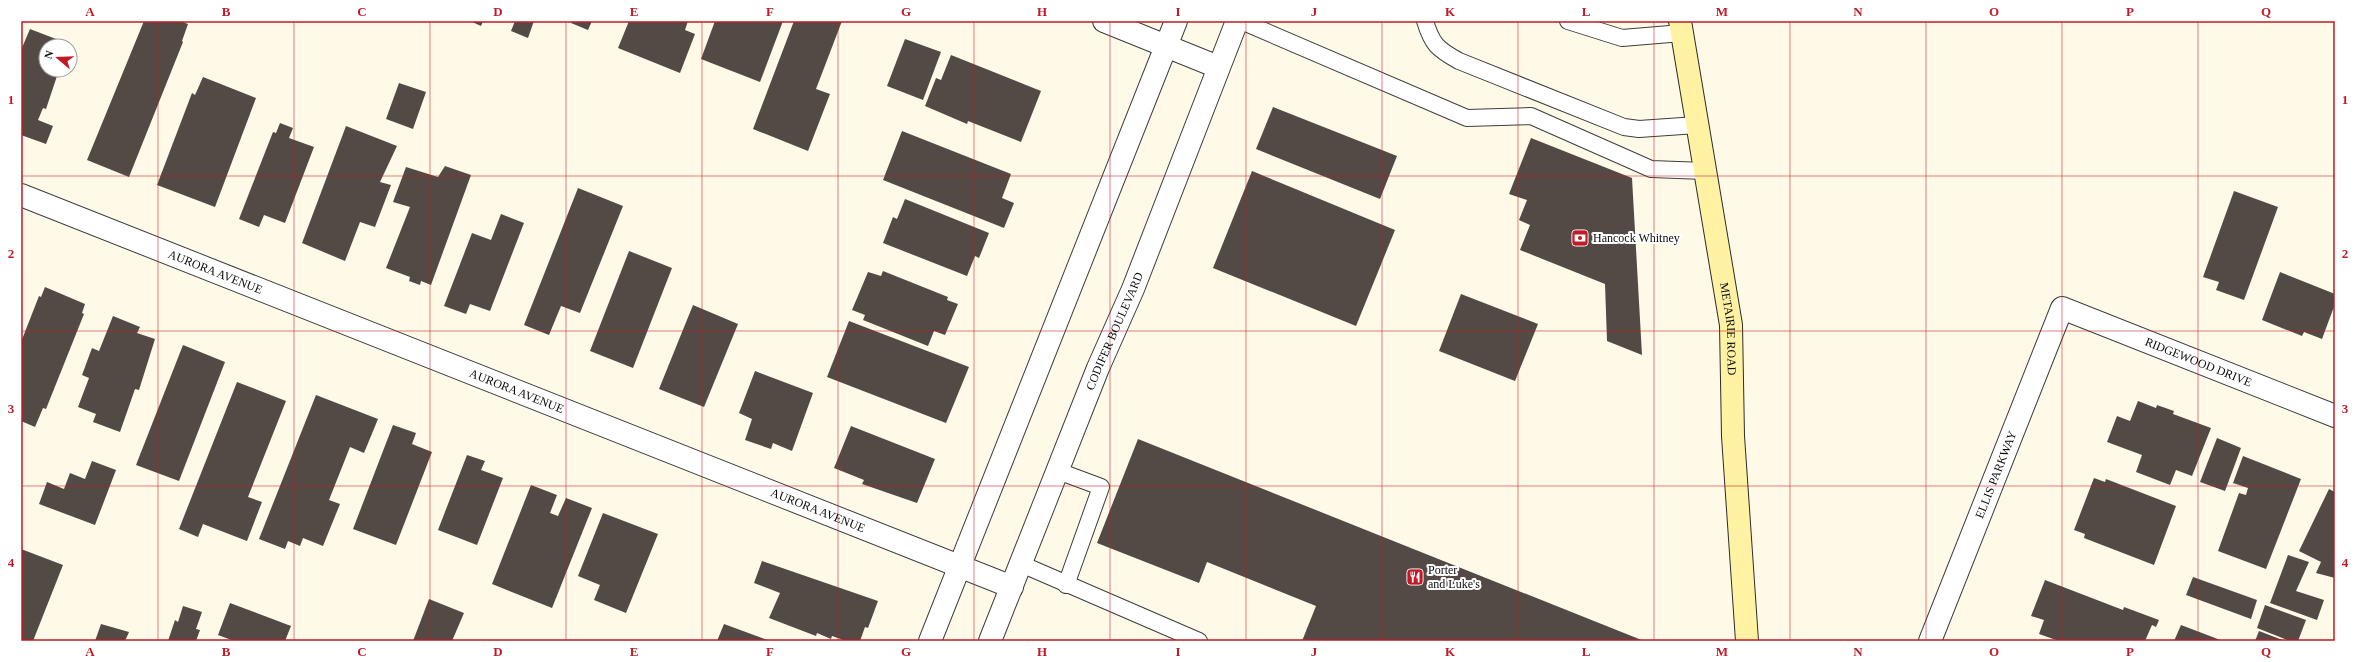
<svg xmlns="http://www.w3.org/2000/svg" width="2356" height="662" font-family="Georgia,serif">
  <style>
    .building { fill: #534a46 }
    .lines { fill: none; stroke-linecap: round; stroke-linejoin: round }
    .service-casing { stroke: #3d3d3d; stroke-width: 18 }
    .minor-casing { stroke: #3d3d3d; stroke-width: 24 }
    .secondary-casing { stroke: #2c2c2c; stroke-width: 24 }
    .service { stroke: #fff; stroke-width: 16 }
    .minor { stroke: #fff; stroke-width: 22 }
    .secondary { stroke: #fff2a2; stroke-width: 22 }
    .grid { fill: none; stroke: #c11a26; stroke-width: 1; stroke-opacity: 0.55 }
    .labels { text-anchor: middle; stroke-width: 4; stroke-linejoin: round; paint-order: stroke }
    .poi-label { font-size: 12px; fill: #0a0a0a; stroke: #fff; text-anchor: start }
    .street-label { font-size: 12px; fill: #0a0a0a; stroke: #fff }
    .neatline { fill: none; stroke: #c11a26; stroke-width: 1.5 }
    .grid-label { font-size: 13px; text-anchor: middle; font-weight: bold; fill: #c11a26 }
  </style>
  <rect width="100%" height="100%" fill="#fffae7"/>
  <g class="building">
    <path d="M144,21H180L188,24L182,41L183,42L129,177L87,160Z"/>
    <path d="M470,21H483L481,26Z"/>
    <path d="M515,21H534L528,38L511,31Z"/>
    <path d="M572,21H592L588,30L571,23Z"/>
    <path d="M629,21H688L685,30L695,34L680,73L618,48Z"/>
    <path d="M715,21H783L760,82L701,59Z"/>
    <path d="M794,21H842L816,89L830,94L808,151L753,129Z"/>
    <path d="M30,29L69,44L46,46V70H59L46,109L43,108L38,120L53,126L46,144L21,135V50Z"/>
    <path d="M905,39L941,52L923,100L887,86Z"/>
    <path d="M951,55L1041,91L1021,142L968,121L967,124L925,106L936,78L941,80Z"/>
    <path d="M203,77L256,98L215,207L157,185L192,93L195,95Z"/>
    <path d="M399,83L426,92L413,129L386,119Z"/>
    <path d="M1273,107L1397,156L1380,199L1256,149Z"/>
    <path d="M280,123L293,128L289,138L314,147L285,223L264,215L259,227L239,219L273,132L276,133Z"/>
    <path d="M346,126L397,146L380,182L391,185L375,227L360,222L345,261L302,243Z"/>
    <path d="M902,131L1011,174L1002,198L1014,203L1004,228L883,180Z"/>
    <path d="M1531,138L1632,178L1642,355L1607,341L1605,284L1520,250L1530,225L1519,220L1527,200L1509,194Z"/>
    <path d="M445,166L471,175L431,285L421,281L420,285L409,281L410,277L386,268L410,207L393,202L406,167L438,177Z"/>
    <path d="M1252,171L1395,230L1356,326L1213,268Z"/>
    <path d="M578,188L623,206L580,313L561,306L549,335L524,325Z"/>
    <path d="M2234,191L2278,207L2244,300L2216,290L2219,282L2203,277Z"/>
    <path d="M905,199L989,233L979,258L975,256L967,276L883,243L893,217L897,219Z"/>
    <path d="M501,214L524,223L490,311L470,304L466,314L444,306L472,233L491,240Z"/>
    <path d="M629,251L672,268L633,368L590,351Z"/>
    <path d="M883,271L948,297L947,300L958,304L945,335L934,331L928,346L863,320L865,315L852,310L868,272L881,276Z"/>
    <path d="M2280,272L2335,294V304L2322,339L2304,332L2302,336L2262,320Z"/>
    <path d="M45,287L85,304L82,313L84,314L46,409L43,408L35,427L21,421V342L39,296L41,297Z"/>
    <path d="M1461,294L1538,324L1515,381L1439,351Z"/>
    <path d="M693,305L738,324L704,407L659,389Z"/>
    <path d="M113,316L140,327L137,333L155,339L139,390L135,389L120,432L93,422L96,414L78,407L89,378L82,375L92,348L99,351Z"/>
    <path d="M849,321L969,367L946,423L827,377Z"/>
    <path d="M183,345L225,362L179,481L136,465Z"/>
    <path d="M755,371L813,393L792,451L773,443L771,449L745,440L752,419L739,413Z"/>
    <path d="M237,382L286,401L248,497L262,502L247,541L203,524L198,537L179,529Z"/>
    <path d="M316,395L378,419L364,453L350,447L329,500L340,504L323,546L303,538L300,546L288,541L285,549L259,539Z"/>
    <path d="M2138,401L2156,408L2157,405L2174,411L2173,414L2211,428L2192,476L2176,470L2170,485L2136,472L2142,455L2107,442L2117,416L2130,421Z"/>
    <path d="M393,425L416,433L412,444L432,452L396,545L353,529Z"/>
    <path d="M851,426L935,459L917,503L862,484L864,480L834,468Z"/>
    <path d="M2217,438L2241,448L2225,491L2200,482Z"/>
    <path d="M1138,439L1644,641H1302L1316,606L1207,562L1199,583L1097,543Z"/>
    <path d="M467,455L485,461L481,470L503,478L477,545L438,530Z"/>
    <path d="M2243,456L2301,479L2266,569L2218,551L2239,493L2246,495L2248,488L2233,483Z"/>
    <path d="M92,461L116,470L95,525L39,504L47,482L64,489L70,473L85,479Z"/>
    <path d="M2094,478L2105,482L2106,479L2176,506L2154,565L2084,538L2085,534L2074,530Z"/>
    <path d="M531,485L557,495L550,513L558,516L566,498L592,508L552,608L492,584Z"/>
    <path d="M2329,489L2335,492V578L2316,573L2321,562L2299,551Z"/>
    <path d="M603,513L658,534L626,613L594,600L600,585L578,576Z"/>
    <path d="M21,549L63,565L33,641H21Z"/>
    <path d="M2288,555L2309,562L2296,591L2324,600L2317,620L2270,603Z"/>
    <path d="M762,561L878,601L868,628L865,627L860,641H846L832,636L831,639L817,633L816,636L769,618L780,593L754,583Z"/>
    <path d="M2193,577L2257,600L2251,619L2186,595Z"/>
    <path d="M2045,580L2123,610L2124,607L2159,620L2156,627L2152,625L2145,641H2059L2039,634L2044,620L2031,616Z"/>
    <path d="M429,599L464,613L452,641H413Z"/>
    <path d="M230,603L291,626L285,641H234L218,635Z"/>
    <path d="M2265,605L2306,620L2298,641H2290L2257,628Z"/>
    <path d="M183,606L202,612L196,629L200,630L196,641H168L175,620L178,622Z"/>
    <path d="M101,624L129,632L125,641H95Z"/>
    <path d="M724,624L770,641H717Z"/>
    <path d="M2181,625L2223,641H2174Z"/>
    <path d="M2259,631L2285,641H2255Z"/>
  </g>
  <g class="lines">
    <g class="service-casing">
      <g id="service">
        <path d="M1241,21L1467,118L1531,116L1651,169L1705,171"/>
        <path d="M1425,21C1432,44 1437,49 1459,61L1624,127L1639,129L1697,125"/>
        <path d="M1568,21L1622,38L1682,33"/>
        <path d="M1058,471L1101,487L1066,585"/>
        <path d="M1021,564L1199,641"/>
      </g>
    </g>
    <g class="minor-casing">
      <g id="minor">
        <path d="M1104,21L1218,67"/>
        <path id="s1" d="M21,195L1012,587"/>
        <path d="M930,641L1176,21"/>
        <path id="s2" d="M990,641L1098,368L1133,289L1237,21"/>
        <path id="s3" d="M1930,641L2062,308L2335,416"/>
      </g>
    </g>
    <g class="secondary-casing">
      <g id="secondary">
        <path id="s4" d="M1680,21L1731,325L1733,436L1747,641"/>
      </g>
    </g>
    <use href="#service" class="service"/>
    <use href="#minor" class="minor"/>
    <use href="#secondary" class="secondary"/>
  </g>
  <path class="grid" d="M158,21V641M294,21V641M430,21V641M566,21V641M702,21V641M838,21V641M974,21V641M1110,21V641M1246,21V641M1382,21V641M1518,21V641M1654,21V641M1790,21V641M1926,21V641M2062,21V641M2198,21V641M21,176H2335M21,331H2335M21,486H2335"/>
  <defs>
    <g id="bank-square" transform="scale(0.9)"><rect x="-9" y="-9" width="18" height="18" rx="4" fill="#c11a26" stroke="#fff"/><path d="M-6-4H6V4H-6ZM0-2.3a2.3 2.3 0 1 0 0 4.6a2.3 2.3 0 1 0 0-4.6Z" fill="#fff"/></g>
    <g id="restaurant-square" transform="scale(0.9)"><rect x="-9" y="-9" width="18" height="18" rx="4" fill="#c11a26" stroke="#fff"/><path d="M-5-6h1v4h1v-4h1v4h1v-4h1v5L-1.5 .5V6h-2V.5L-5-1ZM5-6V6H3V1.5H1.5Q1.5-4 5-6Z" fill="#fff"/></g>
  </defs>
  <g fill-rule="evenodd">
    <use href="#bank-square" x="1580" y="238"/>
    <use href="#restaurant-square" x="1415" y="577"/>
  </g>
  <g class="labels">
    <g class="poi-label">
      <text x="1593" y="242">Hancock Whitney</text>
      <text x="1428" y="574">Porter<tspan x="1428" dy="14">and Luke's</tspan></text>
    </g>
    <g class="street-label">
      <text dy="4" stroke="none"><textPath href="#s1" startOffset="209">AURORA AVENUE</textPath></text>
      <text dy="4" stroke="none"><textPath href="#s4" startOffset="312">METAIRIE ROAD</textPath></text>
      <text dy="4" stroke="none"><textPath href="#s2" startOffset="334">CODIFER BOULEVARD</textPath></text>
      <text dy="4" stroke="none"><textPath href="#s3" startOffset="505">RIDGEWOOD DRIVE</textPath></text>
      <text dy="4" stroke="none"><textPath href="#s1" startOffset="533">AURORA AVENUE</textPath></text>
      <text dy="4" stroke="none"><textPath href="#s3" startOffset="179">ELLIS PARKWAY</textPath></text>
      <text dy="4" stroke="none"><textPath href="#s1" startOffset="857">AURORA AVENUE</textPath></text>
    </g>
  </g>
  <rect width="2356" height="662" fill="none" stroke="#ffffff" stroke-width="44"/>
  <g transform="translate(58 58) rotate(289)"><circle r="19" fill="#ffffff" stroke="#9d9d9d"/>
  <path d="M0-3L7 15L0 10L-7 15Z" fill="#c11a26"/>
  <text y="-6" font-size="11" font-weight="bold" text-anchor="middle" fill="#0a0a0a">N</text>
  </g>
  <rect x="22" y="22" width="2312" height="618" class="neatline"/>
  <g class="grid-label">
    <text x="90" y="16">A</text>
    <text x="226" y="16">B</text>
    <text x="362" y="16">C</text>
    <text x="498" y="16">D</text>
    <text x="634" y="16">E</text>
    <text x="770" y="16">F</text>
    <text x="906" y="16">G</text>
    <text x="1042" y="16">H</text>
    <text x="1178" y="16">I</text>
    <text x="1314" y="16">J</text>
    <text x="1450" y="16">K</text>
    <text x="1586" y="16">L</text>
    <text x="1722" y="16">M</text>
    <text x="1858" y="16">N</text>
    <text x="1994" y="16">O</text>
    <text x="2130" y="16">P</text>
    <text x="2266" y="16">Q</text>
    <text x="11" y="104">1</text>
    <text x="2345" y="104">1</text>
    <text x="11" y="258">2</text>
    <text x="2345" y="258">2</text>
    <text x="11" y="413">3</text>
    <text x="2345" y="413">3</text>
    <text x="11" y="567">4</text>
    <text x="2345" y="567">4</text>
    <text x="90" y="656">A</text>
    <text x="226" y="656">B</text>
    <text x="362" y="656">C</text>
    <text x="498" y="656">D</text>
    <text x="634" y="656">E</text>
    <text x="770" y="656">F</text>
    <text x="906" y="656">G</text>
    <text x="1042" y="656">H</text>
    <text x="1178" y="656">I</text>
    <text x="1314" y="656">J</text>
    <text x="1450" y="656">K</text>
    <text x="1586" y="656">L</text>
    <text x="1722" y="656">M</text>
    <text x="1858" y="656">N</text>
    <text x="1994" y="656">O</text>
    <text x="2130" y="656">P</text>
    <text x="2266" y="656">Q</text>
  </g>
</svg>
